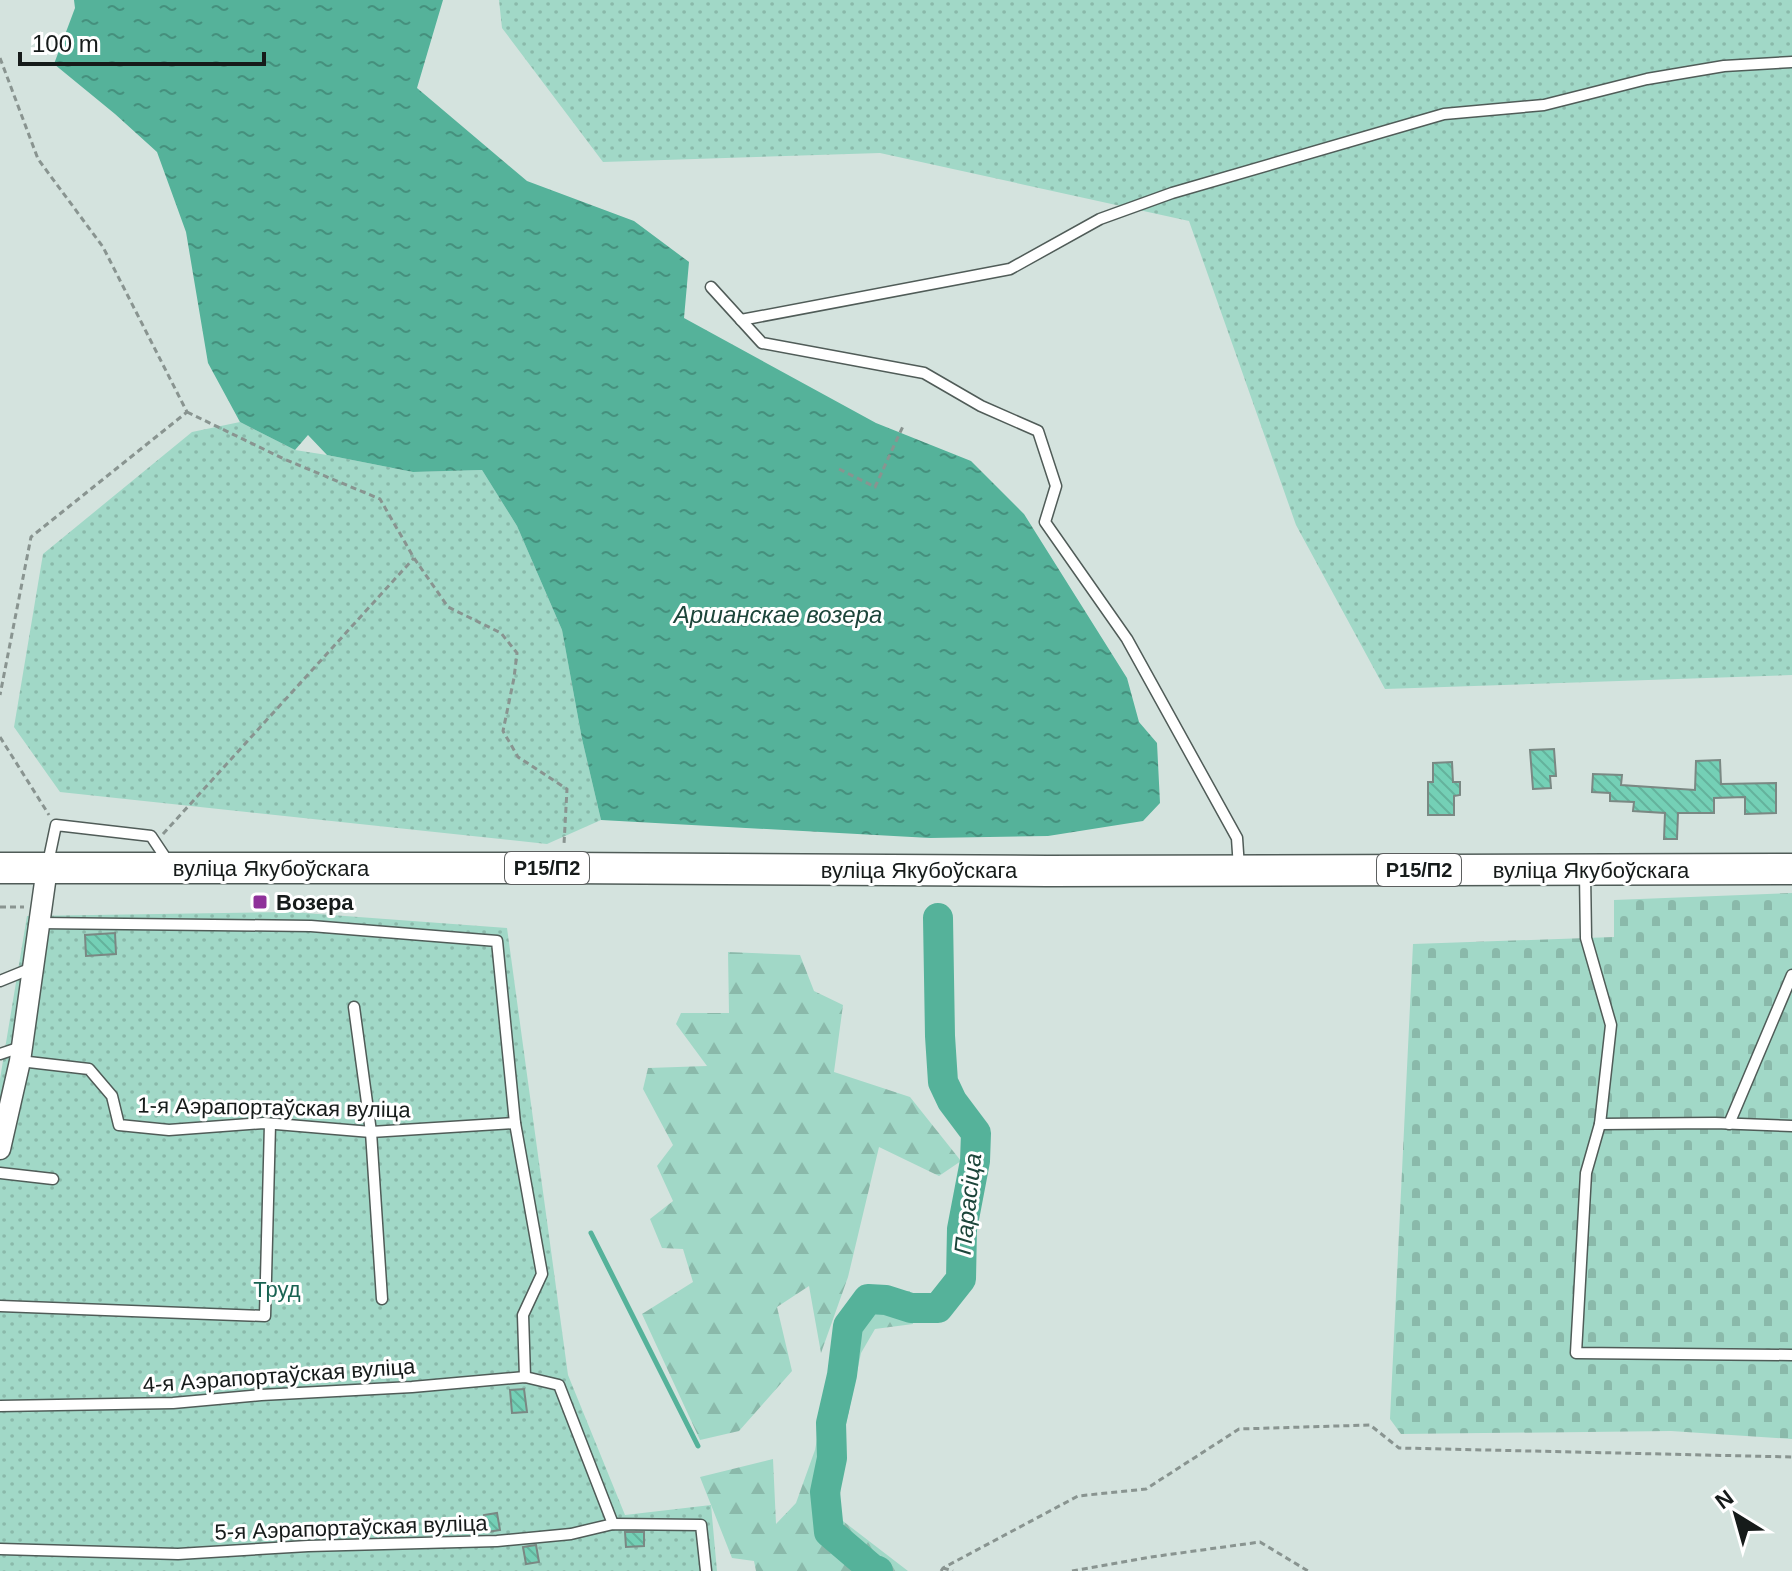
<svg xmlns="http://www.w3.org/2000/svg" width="1792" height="1571" font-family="Helvetica,sans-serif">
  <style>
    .forest { fill: url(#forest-firs) }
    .cemetery { fill: url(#cemetery-stones) }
    .park { fill: url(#park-dots) }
    .water { fill: url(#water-ripples) }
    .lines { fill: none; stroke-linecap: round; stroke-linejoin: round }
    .stream { stroke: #55b29a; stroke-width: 5 }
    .river { stroke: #55b29a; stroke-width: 30 }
    .building { fill: url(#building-back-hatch); stroke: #7a8883; stroke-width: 2 }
    .service-casing { stroke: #505c58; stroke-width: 13 }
    .minor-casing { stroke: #505c58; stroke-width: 23 }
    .primary-casing { stroke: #505c58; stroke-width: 33 }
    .path { stroke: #899490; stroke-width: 3; stroke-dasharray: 6 4; stroke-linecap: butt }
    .service { stroke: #fff; stroke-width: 10 }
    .minor { stroke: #fff; stroke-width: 20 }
    .primary { stroke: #fff; stroke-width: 30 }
    .poi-dot { fill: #8f319a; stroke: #fff; stroke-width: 3 }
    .labels { text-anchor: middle; stroke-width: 6; stroke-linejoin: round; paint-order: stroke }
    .shield { fill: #fff; stroke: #5c5f5f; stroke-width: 2 }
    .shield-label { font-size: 20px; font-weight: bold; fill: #161b1a }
    .street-label { font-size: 22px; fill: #161b1a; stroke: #fff }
    .poi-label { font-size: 22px; font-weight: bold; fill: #161b1a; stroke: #fff; text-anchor: start }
    .park-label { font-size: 22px; fill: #196352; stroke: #fff }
    .water-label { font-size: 24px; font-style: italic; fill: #1c453a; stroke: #fff }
  </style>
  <defs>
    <pattern id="forest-firs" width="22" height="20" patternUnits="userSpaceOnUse" patternTransform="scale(2)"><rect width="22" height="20" fill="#a1d8c7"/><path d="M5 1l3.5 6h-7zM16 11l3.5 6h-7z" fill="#8ab9aa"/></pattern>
    <pattern id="cemetery-stones" width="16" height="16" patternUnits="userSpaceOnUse" patternTransform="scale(2)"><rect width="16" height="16" fill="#a1d8c7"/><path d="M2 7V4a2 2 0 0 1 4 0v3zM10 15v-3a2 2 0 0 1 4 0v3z" fill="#8ab9aa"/></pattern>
    <pattern id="park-dots" width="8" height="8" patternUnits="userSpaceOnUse" patternTransform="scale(2)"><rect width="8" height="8" fill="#a1d8c7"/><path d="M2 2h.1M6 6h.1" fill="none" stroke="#8ab9aa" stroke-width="1.8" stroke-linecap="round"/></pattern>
    <pattern id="water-ripples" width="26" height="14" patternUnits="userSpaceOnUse" patternTransform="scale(2)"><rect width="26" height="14" fill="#55b29a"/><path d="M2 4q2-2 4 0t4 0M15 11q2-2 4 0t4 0" fill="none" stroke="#45907d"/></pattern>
    <pattern id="building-back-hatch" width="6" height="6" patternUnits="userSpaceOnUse" patternTransform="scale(2)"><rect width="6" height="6" fill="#74d0b6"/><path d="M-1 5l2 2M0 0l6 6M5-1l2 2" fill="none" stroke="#64b29c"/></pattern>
  </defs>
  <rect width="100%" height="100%" fill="#d4e3de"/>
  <g class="forest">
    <path d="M728,952L800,955L814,991L843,1005L834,1072L910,1097L961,1161L939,1176L879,1147L848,1277L821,1353L809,1286L777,1307L792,1371L739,1431L700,1440L642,1314L693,1282L683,1249L662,1248L650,1219L673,1201L657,1166L673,1145L643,1089L648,1068L707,1066L676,1024L681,1013H729Z"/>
    <path d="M910,1291L913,1324L875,1329L861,1353L843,1439L839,1518L908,1571H756L754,1561L732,1558L700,1477L773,1459L776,1524L796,1503L815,1450L838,1328L862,1293Z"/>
  </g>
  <path class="cemetery" d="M1792,893V1439L1671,1431L1401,1434L1390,1419L1413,944L1614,937V900Z"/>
  <g class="park">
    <path d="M499,0H1792V675L1385,689L1296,525L1189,221L880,153L603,162L502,28Z"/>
    <path d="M240,422L295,450L327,455L413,472L482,470L517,526L562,630L582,739L601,820L547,844L60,792L14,727L43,554L192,432Z"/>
    <path d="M291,912L507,928L568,1375L625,1515L711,1505L717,1571H0V1079L27,916Z"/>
  </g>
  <path class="water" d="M74,0H443L417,88L527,181L634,221L689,262L684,318L876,423L971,461L1024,514L1127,678L1139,722L1157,743L1160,803L1143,821L1048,836L930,838L601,820L582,739L562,630L517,526L482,470L413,472L327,455L308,435L295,450L240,422L208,363L186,232L157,152L115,114L54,64L75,8Z"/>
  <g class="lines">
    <path class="stream" d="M591,1233L698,1446"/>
    <path class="river" d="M878,1571L871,1568L829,1532L825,1492L832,1458L831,1423L842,1375L848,1326L868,1299L886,1300L911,1308H938L961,1279L962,1229L975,1161L976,1133L952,1101L943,1082L940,1036L938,918"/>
  </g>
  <g class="building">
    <path d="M1554,749L1556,776H1550L1551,788L1533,789L1530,750Z"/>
    <path d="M1720,760L1721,784L1776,783V813L1745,814V797L1714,798V813H1678L1677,839H1664L1665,813L1633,811L1634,802L1610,801V793L1592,792L1593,774L1622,775L1621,785L1695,790L1696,761Z"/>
    <path d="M1452,762L1453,782H1460V795L1454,796V815H1428V782H1433V763Z"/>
    <path d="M115,933L116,954L86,956L85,935Z"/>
    <path d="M524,1389L527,1412L512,1413L510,1390Z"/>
    <path d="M497,1513L500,1530L487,1532L484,1515Z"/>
    <path d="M625,1532H644V1546L626,1547Z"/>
    <path d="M536,1545L539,1562L526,1564L523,1547Z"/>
  </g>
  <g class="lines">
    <g class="service-casing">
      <g id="service">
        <path d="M711,287L762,343L924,373L981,406L1038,431L1056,486L1045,522L1127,639L1237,838L1239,868"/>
        <path d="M741,320L1010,269L1100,219L1172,193L1444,114L1544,105L1647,79L1724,66L1792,62"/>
        <path d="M48,863L56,825L151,836L169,863"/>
        <path d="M1585,873L1586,938L1611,1025L1600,1124L1586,1173L1576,1353L1792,1355"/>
        <path d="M39,923L311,926L497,941L515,1123L542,1274L523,1315L525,1377"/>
        <path d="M0,981L32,968"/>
        <path d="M354,1007L371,1132L382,1299"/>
        <path d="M0,1054L21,1047"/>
        <path d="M20,1061L89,1069L112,1096L119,1125L169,1130L264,1123L371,1132L515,1123"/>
        <path d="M1600,1124L1715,1123L1792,1126"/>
        <path d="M1729,1124L1792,975"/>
        <path d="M0,1173L53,1179"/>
        <path d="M0,1306L265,1316L270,1124"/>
        <path d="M0,1406L173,1403L261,1395L412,1387L525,1377L559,1385L613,1524"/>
        <path d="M0,1549L178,1554L308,1546L497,1541L571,1534L613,1524L701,1525L706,1571"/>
      </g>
    </g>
    <g class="minor-casing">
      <path id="minor" d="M0,1149L20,1061L47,868"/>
    </g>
    <g class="primary-casing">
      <path id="primary" d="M0,868H563L1047,871L1792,869"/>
    </g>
    <g class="path">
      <path d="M0,58L38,159L103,247L187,412L31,537L0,695"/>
      <path d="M187,412L284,459L380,499L414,558L448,607L501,633L517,653L514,678L503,731L518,757L567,789L564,844"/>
      <path d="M839,469L875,487L904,424"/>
      <path d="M0,737L49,815"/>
      <path d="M163,834L414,558"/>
      <path d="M0,907H24"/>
      <path d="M943,1568L953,1571"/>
      <path d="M941,1571L943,1568L1078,1496L1146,1489L1239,1429L1370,1425L1399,1448L1792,1457"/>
      <path d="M1072,1571L1151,1557L1260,1542L1308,1571"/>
    </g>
    <use href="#service" class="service"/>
    <use href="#minor" class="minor"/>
    <use href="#primary" class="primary"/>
  </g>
  <rect class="poi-dot" x="252" y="894" width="16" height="16" rx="4"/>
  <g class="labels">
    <g class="shield">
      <rect x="505" y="852" width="84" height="32" rx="6"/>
      <rect x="1377" y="854" width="84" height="32" rx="6"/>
    </g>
    <g class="shield-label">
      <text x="547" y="875">Р15/П2</text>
      <text x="1419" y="877">Р15/П2</text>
    </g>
    <g class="street-label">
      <text x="271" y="876">вуліца Якубоўскага</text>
      <text x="919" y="878">вуліца Якубоўскага</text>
      <text x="1591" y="878">вуліца Якубоўскага</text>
      <text transform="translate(274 1107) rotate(1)" y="8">1-я Аэрапортаўская вуліца</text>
      <text transform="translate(279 1375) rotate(-4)" y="8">4-я Аэрапортаўская вуліца</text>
      <text transform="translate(351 1527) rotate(-2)" y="8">5-я Аэрапортаўская вуліца</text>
    </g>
    <g class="poi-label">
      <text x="276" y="910">Возера</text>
    </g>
    <g class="park-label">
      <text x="277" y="1297">Труд</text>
    </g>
    <g class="water-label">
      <text x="778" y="623">Аршанскае возера</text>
      <text transform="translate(968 1204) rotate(-84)" y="8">Парасіца</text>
    </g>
  </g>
  <g transform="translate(1736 1515) rotate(323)" stroke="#ffffff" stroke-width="6" paint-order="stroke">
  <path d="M0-6L14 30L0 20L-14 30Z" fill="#161b1a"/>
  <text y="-12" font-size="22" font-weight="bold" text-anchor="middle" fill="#161b1a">N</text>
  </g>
  <path d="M20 52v12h244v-12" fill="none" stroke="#161b1a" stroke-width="4"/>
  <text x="32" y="52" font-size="24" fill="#161b1a" stroke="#ffffff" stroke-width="6" paint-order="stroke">100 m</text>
</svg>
